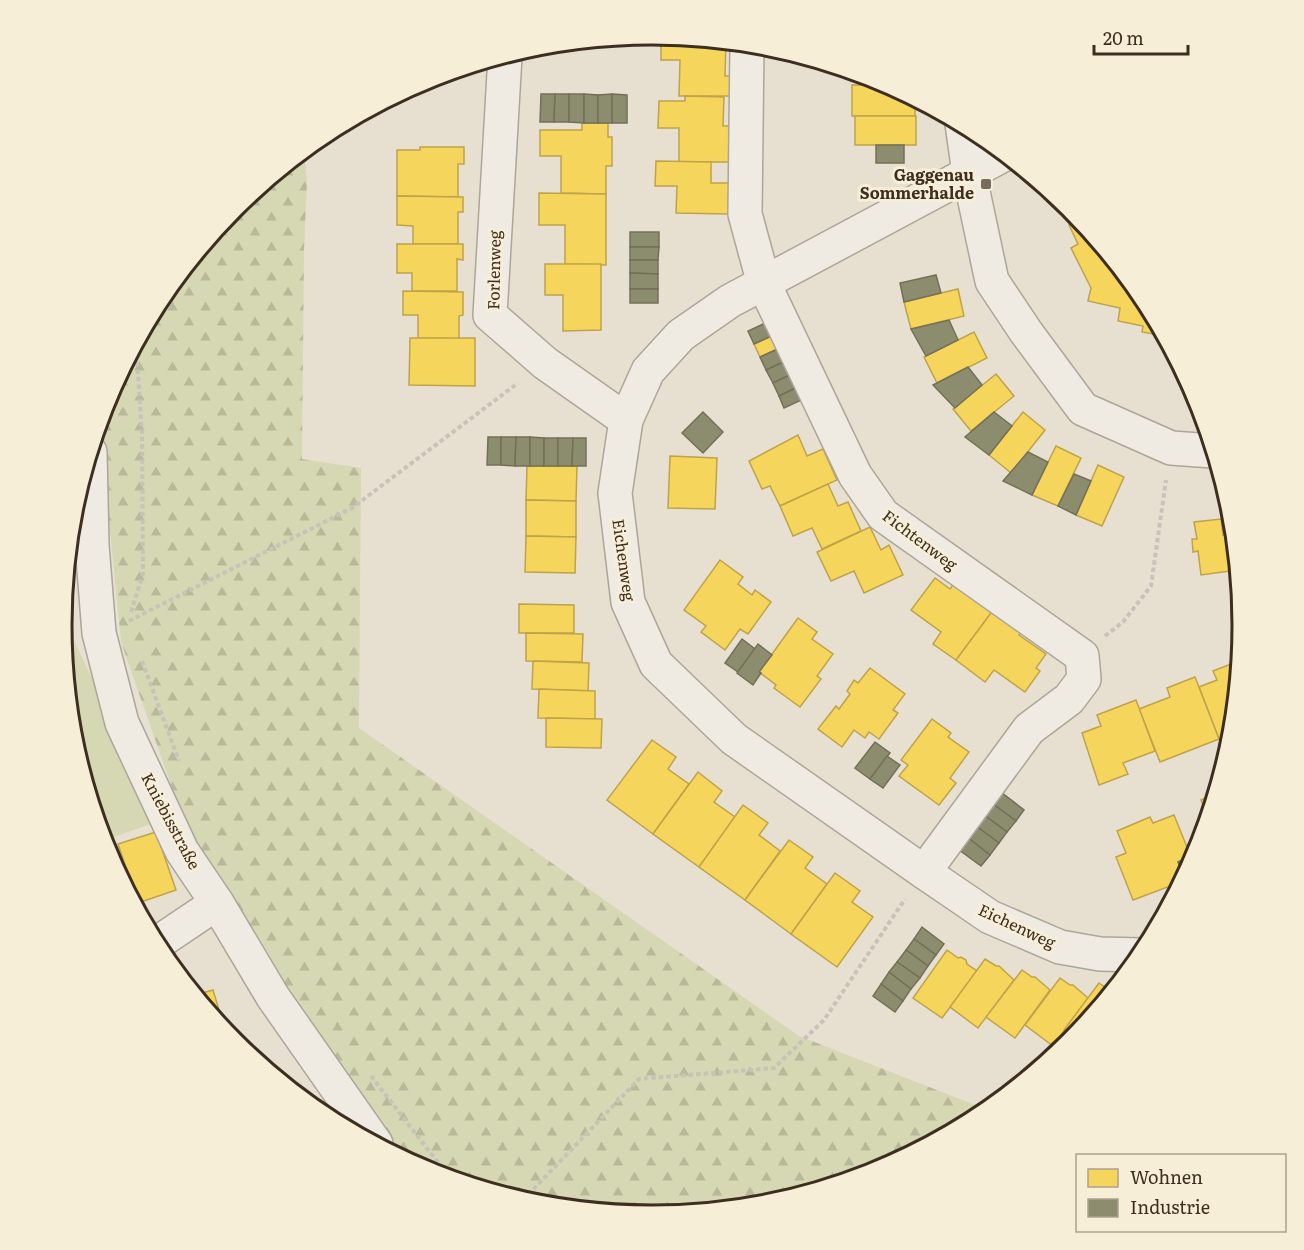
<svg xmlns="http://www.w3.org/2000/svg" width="1304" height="1250" font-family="Literata,serif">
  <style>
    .green { fill: #d6d7b3 }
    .forest { fill: url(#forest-firs) }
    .homes { fill: #f6d55c; stroke: #bea34a; stroke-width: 1.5 }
    .industry { fill: #8c8c6e; stroke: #747057; stroke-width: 1.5 }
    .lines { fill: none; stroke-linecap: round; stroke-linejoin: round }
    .minor-casing { stroke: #ada599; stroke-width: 36 }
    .path { stroke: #c8c2b9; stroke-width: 4; stroke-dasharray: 4.5 3; stroke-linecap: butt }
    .minor { stroke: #efebe3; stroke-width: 33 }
    .poi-dot { fill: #786c5e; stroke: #f7eed8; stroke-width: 2 }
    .labels { text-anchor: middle; stroke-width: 6; stroke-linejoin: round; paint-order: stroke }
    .poi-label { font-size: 16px; font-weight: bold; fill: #3d2e20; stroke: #f7eed8; text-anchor: end }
    .street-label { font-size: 16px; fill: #3d2e20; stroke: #f7eed8 }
    .rim { fill: none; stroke: #3d2e20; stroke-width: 3 }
  </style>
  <defs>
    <pattern id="forest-firs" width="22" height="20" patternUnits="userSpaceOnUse" patternTransform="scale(1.5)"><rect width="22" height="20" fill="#d6d7b3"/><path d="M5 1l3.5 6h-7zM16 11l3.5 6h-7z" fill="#b9b99a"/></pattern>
  </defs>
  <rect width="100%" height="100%" fill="#e7e0d1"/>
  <path class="green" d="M70,541L72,636L159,821L103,841L73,740L62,625Z"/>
  <path class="forest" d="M304,150L307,182L304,250L302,459L361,468L359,728L799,1036L988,1110L980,1116L878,1171L767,1204L652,1215L536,1204L426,1170L395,1154L286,1004L191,842L121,642L101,439V417L107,399L161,297L235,207Z"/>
  <g class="homes">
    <path d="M661,35L726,42L725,76H731L730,96H679L680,60H661Z"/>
    <path d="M867,76L878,80L915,99V116H852V85H867Z"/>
    <path d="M685,96L724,97L723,126H730V162H679V128H658L659,101H685Z"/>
    <rect x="855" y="116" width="61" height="29"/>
    <path d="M582,123H608V137H612V166H606V194L561,193V156H540V130H582Z"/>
    <path d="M420,147H464V164H458V197L397,196V150H420Z"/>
    <path d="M656,161L711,162V183H729L728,214L676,213L677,186H655Z"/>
    <path d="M539,193L606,194V265L565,264V225H539Z"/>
    <path d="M397,196L463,197V212H458V244H413V226L397,225Z"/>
    <path d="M1067,205L1143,297L1164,336L1142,332L1143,326L1118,321L1120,308L1088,301L1091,288L1071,248L1078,244L1069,225L1074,222Z"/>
    <path d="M397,244H463V260L457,259V291H412V273H397Z"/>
    <path d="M545,264H601V330L563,331V295H545Z"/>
    <path d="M958,289L964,316L911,329L904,302Z"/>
    <path d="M403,291L463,292V315L459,316V339L418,338V315H403Z"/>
    <path d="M974,332L987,358L937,383L924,357Z"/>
    <path d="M778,333L784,346L760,357L754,344Z"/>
    <path d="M410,338H475V386L409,385Z"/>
    <path d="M996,374L1014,396L971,431L953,409Z"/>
    <path d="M1023,412L1045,430L1011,473L989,455Z"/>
    <path d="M798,435L807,456L823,449L837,480L780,506L770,486L762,489L749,461Z"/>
    <path d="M1056,446L1081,458L1058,506L1032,495Z"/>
    <path d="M670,456L717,458L715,509L668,508Z"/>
    <path d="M1098,465L1124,477L1102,526L1076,515Z"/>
    <path d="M527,466H577L576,501L526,500Z"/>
    <path d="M828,484L838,506L848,502L861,531L822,549L812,528L793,536L780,506Z"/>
    <path d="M526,500L576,501V537L526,536Z"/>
    <path d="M1221,519L1223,535L1233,533L1237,570L1201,575L1198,551L1193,552L1192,539H1197L1194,522Z"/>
    <path d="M870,527L881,550L889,545L903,575L864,593L854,571L831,581L817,552Z"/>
    <path d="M526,536L576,537L575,573L525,572Z"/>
    <path d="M720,560L743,577L738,584L752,595L755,590L771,602L748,634L740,629L725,650L701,632L706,626L684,610Z"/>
    <path d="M935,578L950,589L956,581L994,609L956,660L933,644L941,632L911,610Z"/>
    <path d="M519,604L574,605V633H519Z"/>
    <path d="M994,609L1022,630L1019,635L1046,654L1036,668L1040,671L1025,692L994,670L985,682L956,660Z"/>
    <path d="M798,618L817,632L812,639L833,654L817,676L821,679L800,707L774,688L776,685L759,672Z"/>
    <path d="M526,633L583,634L582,662L526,661Z"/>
    <path d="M533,661L589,663L588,691L532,689Z"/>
    <path d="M1239,661L1231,741L1227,747L1223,745L1219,739L1199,687L1217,680L1213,671Z"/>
    <path d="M870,668L905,694L893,710L898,713L879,739L869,732L865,738L854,730L842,747L818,729L836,706L839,709L850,694L847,691L854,680L858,683Z"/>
    <path d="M1195,677L1219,739L1160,762L1139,709L1170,697L1167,688Z"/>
    <path d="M539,689L595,691V719L538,718Z"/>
    <path d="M1136,700L1155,751L1123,763L1128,774L1099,785L1082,733L1101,726L1097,715Z"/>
    <path d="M546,718L602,719L601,748L546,747Z"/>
    <path d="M932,719L951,733L948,737L969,752L950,778L956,783L939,805L899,776L908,765L901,760Z"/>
    <path d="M652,740L676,757L668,769L689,784L653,834L607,800Z"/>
    <path d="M698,772L722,791L714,802L735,817L699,867L653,834Z"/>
    <path d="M1215,794L1208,818L1201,800Z"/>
    <path d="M743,805L768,823L759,835L780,851L745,900L699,867Z"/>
    <path d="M1174,815L1191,857L1178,862L1184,877L1181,882L1133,900L1116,857L1126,853L1117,831L1150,817L1153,823Z"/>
    <path d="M156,832L176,890L138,903L118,844Z"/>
    <path d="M789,840L813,857L805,868L827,884L791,934L745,900Z"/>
    <path d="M835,873L860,891L852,902L873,917L837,967L791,934Z"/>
    <path d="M947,950L958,958L961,957L966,960L967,964L977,971L942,1018L913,998Z"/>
    <path d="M985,959L996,966H999L1014,980L978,1028L950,1007Z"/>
    <path d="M1022,970L1032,977H1035L1050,990L1015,1038L986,1017Z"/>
    <path d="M1060,978L1070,985H1073L1088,998L1053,1046L1025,1025Z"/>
    <path d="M1099,983L1109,990H1113L1074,1037L1064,1030Z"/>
    <path d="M213,990L226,1033L195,995Z"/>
  </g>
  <g class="industry">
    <path d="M541,94H555L554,122H540Z"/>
    <path d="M555,94H569V122H554Z"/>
    <path d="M569,94H584V123L569,122Z"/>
    <path d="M584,94L598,95V123H584Z"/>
    <path d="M612,94V123H598V95Z"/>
    <path d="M612,94L627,95V123H612Z"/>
    <rect x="876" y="145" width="28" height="18"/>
    <rect x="630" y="232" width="29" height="15"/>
    <path d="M630,247H659L658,260H630Z"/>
    <path d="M630,260H658V274L630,273Z"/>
    <path d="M630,273L658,274V289H630Z"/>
    <path d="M936,275L941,293L904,302L900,283Z"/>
    <rect x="630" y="289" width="28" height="14"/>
    <path d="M772,320L778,333L754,344L748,331Z"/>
    <path d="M949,320L958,340L926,356L911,329Z"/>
    <path d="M784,346L790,359L766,370L760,357Z"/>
    <path d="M790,359L796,372L773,383L766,370Z"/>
    <path d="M968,367L982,385L955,408L933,385Z"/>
    <path d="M796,372L802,385L779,396L773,383Z"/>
    <path d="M802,385L808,397L784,408L779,396Z"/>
    <path d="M703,412L723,432L703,453L682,433Z"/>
    <path d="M994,412L1012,426L989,455L965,437Z"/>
    <path d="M488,437H501V465H487Z"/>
    <path d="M501,437H516L515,466L501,465Z"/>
    <path d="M516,437H530V466H515Z"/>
    <path d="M530,437L544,438V466H530Z"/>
    <rect x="544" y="438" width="14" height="28"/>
    <path d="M558,438H573L572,466H558Z"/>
    <path d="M573,438H586V466H572Z"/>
    <path d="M1028,452L1048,462L1032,495L1003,481Z"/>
    <path d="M1074,474L1091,481L1076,515L1058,506Z"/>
    <path d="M742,639L755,649L738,672L725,663Z"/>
    <path d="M758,644L772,655L759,672L761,673L753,685L737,673Z"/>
    <path d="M875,742L890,753L870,779L855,768Z"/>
    <path d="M887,756L900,765L883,788L870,779Z"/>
    <path d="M1001,792L1024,810L1016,821L993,804Z"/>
    <path d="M993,804L1016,821L1007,832L984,815Z"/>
    <path d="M984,815L1007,832L999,843L976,826Z"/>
    <path d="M976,826L999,843L990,855L967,837Z"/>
    <path d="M967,837L990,855L981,866L958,849Z"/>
    <path d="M1195,855L1184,877L1178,862Z"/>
    <path d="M922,927L944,944L936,955L914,939Z"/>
    <path d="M914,939L936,955L928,966L906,950Z"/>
    <path d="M906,950L928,966L920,978L897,962Z"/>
    <path d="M897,962L920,978L911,989L889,972Z"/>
    <path d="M889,972L911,989L903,1001L881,984Z"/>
    <path d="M881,984L903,1001L895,1012L873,996Z"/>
  </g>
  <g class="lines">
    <g class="minor-casing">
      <g id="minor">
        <path d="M747,44L745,214L764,284L855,475L883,515L1082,656L1084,679L1069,699L1029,729L924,872"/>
        <path d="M505,56L490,315L545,363L626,420"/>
        <path d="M962,124L969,173L992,281L1026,332L1083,409L1171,448L1213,451"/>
        <path d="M1005,154L730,301L681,335L648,371L626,420L615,493L628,602L656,664L734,739L924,872L990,917L1060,947L1100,954L1141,955"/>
        <path d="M90,452L92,545L99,633L122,723L182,851L217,903L273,997L376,1144"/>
        <path d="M156,944L217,903"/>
      </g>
    </g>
    <g class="path">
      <path d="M131,612L143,574L142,434L136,344"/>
      <path d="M129,621L352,508L518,383"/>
      <path d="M1105,636L1123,622L1151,586L1166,480"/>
      <path d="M142,661L179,761"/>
      <path d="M371,1076L450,1178"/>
      <path d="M523,1200L639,1079L774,1068L824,1020L905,899"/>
    </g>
    <use href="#minor" class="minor"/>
  </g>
  <rect class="poi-dot" x="980" y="178" width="12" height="12" rx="3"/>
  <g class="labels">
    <g class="poi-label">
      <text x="974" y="181">Gaggenau<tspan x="974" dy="18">Sommerhalde</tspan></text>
    </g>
    <g class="street-label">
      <text transform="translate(494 270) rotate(-89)" y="6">Forlenweg</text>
      <text transform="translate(920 540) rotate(37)" y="6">Fichtenweg</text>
      <text transform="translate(624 560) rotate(82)" y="6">Eichenweg</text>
      <text transform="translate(171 821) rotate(62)" y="6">Kniebisstraße</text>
      <text transform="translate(1017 926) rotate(25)" y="6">Eichenweg</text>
    </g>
  </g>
  <path d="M0 0H1304V1250H0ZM72 625a580 580 0 1 1 1160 0a580 580 0 1 1-1160 0Z" fill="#f7eed8" fill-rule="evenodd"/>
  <path class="rim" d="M72 625a580 580 0 1 1 1160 0a580 580 0 1 1-1160 0Z"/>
  <rect x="1076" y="1154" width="210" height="78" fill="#f7eed8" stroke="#ada18e" stroke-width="1.5"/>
  <rect x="1088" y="1169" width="30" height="18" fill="#f6d55c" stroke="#ada18e" stroke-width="1.5"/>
  <text x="1130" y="1184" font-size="18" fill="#3d2e20">Wohnen</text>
  <rect x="1088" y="1199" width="30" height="18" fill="#8c8c6e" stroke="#ada18e" stroke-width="1.5"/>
  <text x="1130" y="1214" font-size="18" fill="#3d2e20">Industrie</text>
  <path d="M1094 45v9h94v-9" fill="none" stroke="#3d2e20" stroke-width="3"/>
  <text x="1103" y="45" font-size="18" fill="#3d2e20" stroke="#f7eed8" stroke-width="4.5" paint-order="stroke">20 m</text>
</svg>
